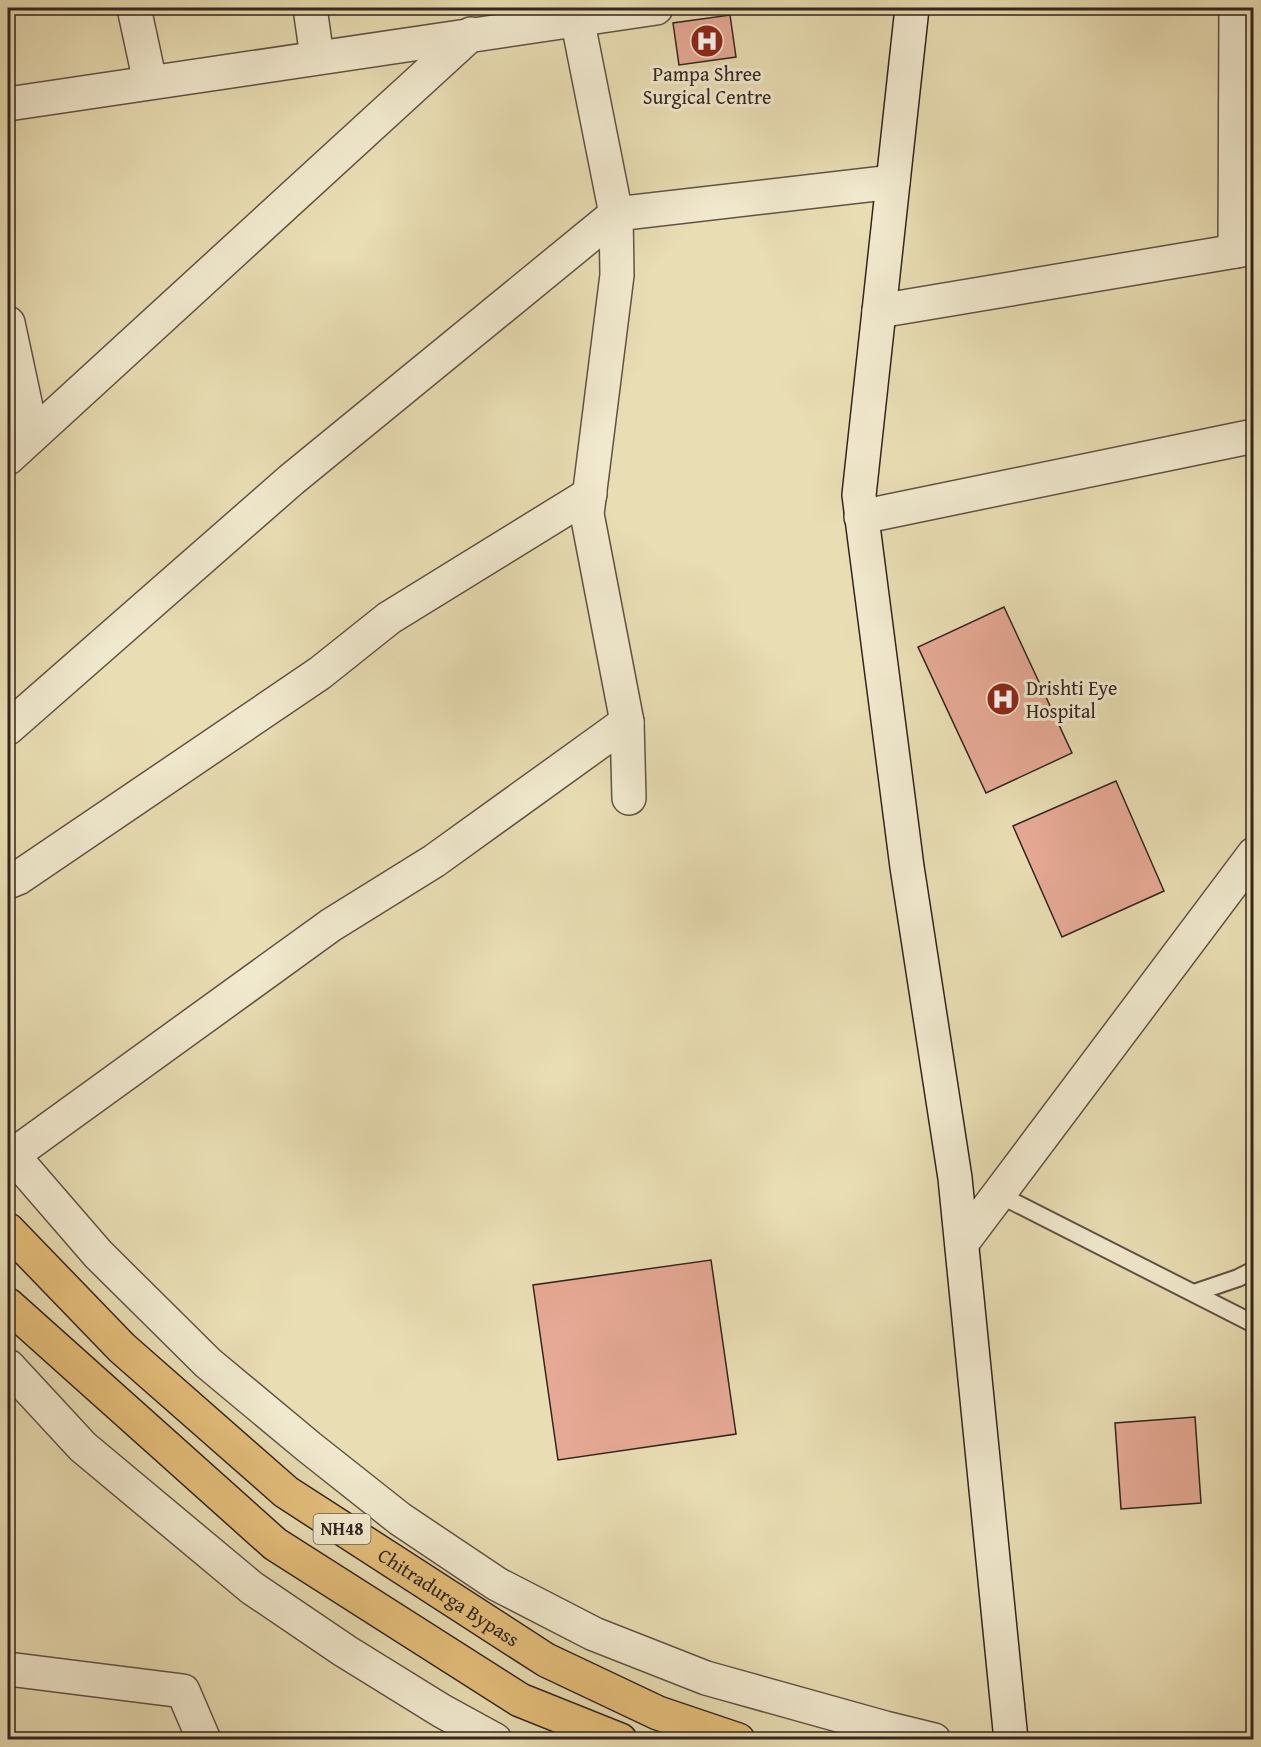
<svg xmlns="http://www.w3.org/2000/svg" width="1261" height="1747" font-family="'Gentium Book Plus',serif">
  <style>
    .building { fill: #e6a995; stroke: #32251f; stroke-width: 1.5 }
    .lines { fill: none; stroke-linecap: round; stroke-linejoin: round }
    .service-casing { stroke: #605344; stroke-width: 20 }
    .minor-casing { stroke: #605344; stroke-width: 36 }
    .tertiary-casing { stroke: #605344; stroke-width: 36 }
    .secondary-casing { stroke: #32251f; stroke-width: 36 }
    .primary-casing { stroke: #32251f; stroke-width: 36 }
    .service { stroke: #f1e9ce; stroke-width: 16 }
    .minor { stroke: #f1e9ce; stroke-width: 33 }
    .tertiary { stroke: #f1e9ce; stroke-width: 33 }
    .secondary { stroke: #f1e9ce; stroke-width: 33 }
    .primary { stroke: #e4be7a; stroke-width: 33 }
    .labels { text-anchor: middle; stroke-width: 6; stroke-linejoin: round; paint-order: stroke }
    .shield { fill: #f1e9ce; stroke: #6b6054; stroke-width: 1.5 }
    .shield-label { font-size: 18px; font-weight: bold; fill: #32251f }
    .poi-label { font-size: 20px; fill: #32251f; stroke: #f1e9ce }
    .street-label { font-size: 20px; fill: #32251f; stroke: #f1e9ce }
  </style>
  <rect width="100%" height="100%" fill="#e9ddb3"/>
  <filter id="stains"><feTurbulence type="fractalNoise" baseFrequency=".00333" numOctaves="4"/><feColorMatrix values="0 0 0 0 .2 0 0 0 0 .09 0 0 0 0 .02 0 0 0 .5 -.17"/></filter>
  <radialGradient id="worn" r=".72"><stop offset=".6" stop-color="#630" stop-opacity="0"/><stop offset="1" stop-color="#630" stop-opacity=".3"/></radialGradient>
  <g class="building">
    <path d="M730,15L736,57L679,65L673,23Z"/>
    <path d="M1004,607L1072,753L986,793L918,647Z"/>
    <path d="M1116,781L1164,891L1062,937L1013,826Z"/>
    <path d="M711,1260L736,1434L558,1460L533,1285Z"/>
    <path d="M1195,1417L1201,1503L1121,1509L1115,1423Z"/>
  </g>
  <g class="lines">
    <g class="service-casing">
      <g id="service">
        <path d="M998,1194L1254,1324"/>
        <path d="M1194,1293L1238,1278L1254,1270"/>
      </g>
    </g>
    <g class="minor-casing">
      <g id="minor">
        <path d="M134,8L150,82"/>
        <path d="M310,8L317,57"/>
        <path d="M575,8L616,214L617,275L587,514L627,722L629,798"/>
        <path d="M8,104L656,8"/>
        <path d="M1235,251L1236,8"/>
        <path d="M879,311L1254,248"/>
        <path d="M8,323L32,435"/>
        <path d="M8,458L471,34"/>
        <path d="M861,517L1254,436"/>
        <path d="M8,728L291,480L616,214L893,182"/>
        <path d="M8,882L18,878L320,673L389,618L590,494"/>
        <path d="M8,1150L98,1254L208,1363L309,1447L400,1519L497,1584L594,1634L706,1678L885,1728L934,1740"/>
        <path d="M13,1155L331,925L434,861L627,722"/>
        <path d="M8,1366L83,1447L252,1588L345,1651L442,1711L495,1740"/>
        <path d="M8,1669L183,1691L204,1740"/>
      </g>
    </g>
    <g class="tertiary-casing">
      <path id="tertiary" d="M962,1243L1254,854"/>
    </g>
    <g class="secondary-casing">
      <path id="secondary" d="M912,8L859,495L907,867L955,1178L1011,1740"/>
    </g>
    <g class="primary-casing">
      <g id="primary">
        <path id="s1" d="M8,1230L122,1348L286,1492L546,1660L658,1713L738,1740"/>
        <path d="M8,1305L275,1544L520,1700L620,1740"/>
      </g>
    </g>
    <use href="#service" class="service"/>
    <use href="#minor" class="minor"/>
    <use href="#tertiary" class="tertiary"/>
    <use href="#secondary" class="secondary"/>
    <use href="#primary" class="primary"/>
  </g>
  <defs>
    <g id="hospital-disc" transform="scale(1.725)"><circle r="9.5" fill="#8f2418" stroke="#f1e9ce"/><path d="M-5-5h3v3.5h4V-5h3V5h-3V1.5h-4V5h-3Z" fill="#fff"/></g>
  </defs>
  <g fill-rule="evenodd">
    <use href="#hospital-disc" x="707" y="41"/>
    <use href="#hospital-disc" x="1003" y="699"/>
  </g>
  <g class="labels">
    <rect class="shield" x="313.5" y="1514" width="57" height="30" rx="4.5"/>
    <g class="shield-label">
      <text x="342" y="1535">NH48</text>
    </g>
    <g class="poi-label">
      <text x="707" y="81">Pampa Shree<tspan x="707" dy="23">Surgical Centre</tspan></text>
      <text x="1026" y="695" text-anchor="start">Drishti Eye<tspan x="1026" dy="23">Hospital</tspan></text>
    </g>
    <g class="street-label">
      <text dy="7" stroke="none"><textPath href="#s1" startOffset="576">Chitradurga Bypass</textPath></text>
    </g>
  </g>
  <rect width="1261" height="1747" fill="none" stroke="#e9ddb3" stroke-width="30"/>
  <rect x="9" y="9" width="1243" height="1729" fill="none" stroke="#32251f" stroke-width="3"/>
  <rect x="15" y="15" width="1231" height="1717" fill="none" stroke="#32251f" stroke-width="1.5"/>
  <rect width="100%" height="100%" filter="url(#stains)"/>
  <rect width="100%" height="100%" fill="url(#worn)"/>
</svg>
